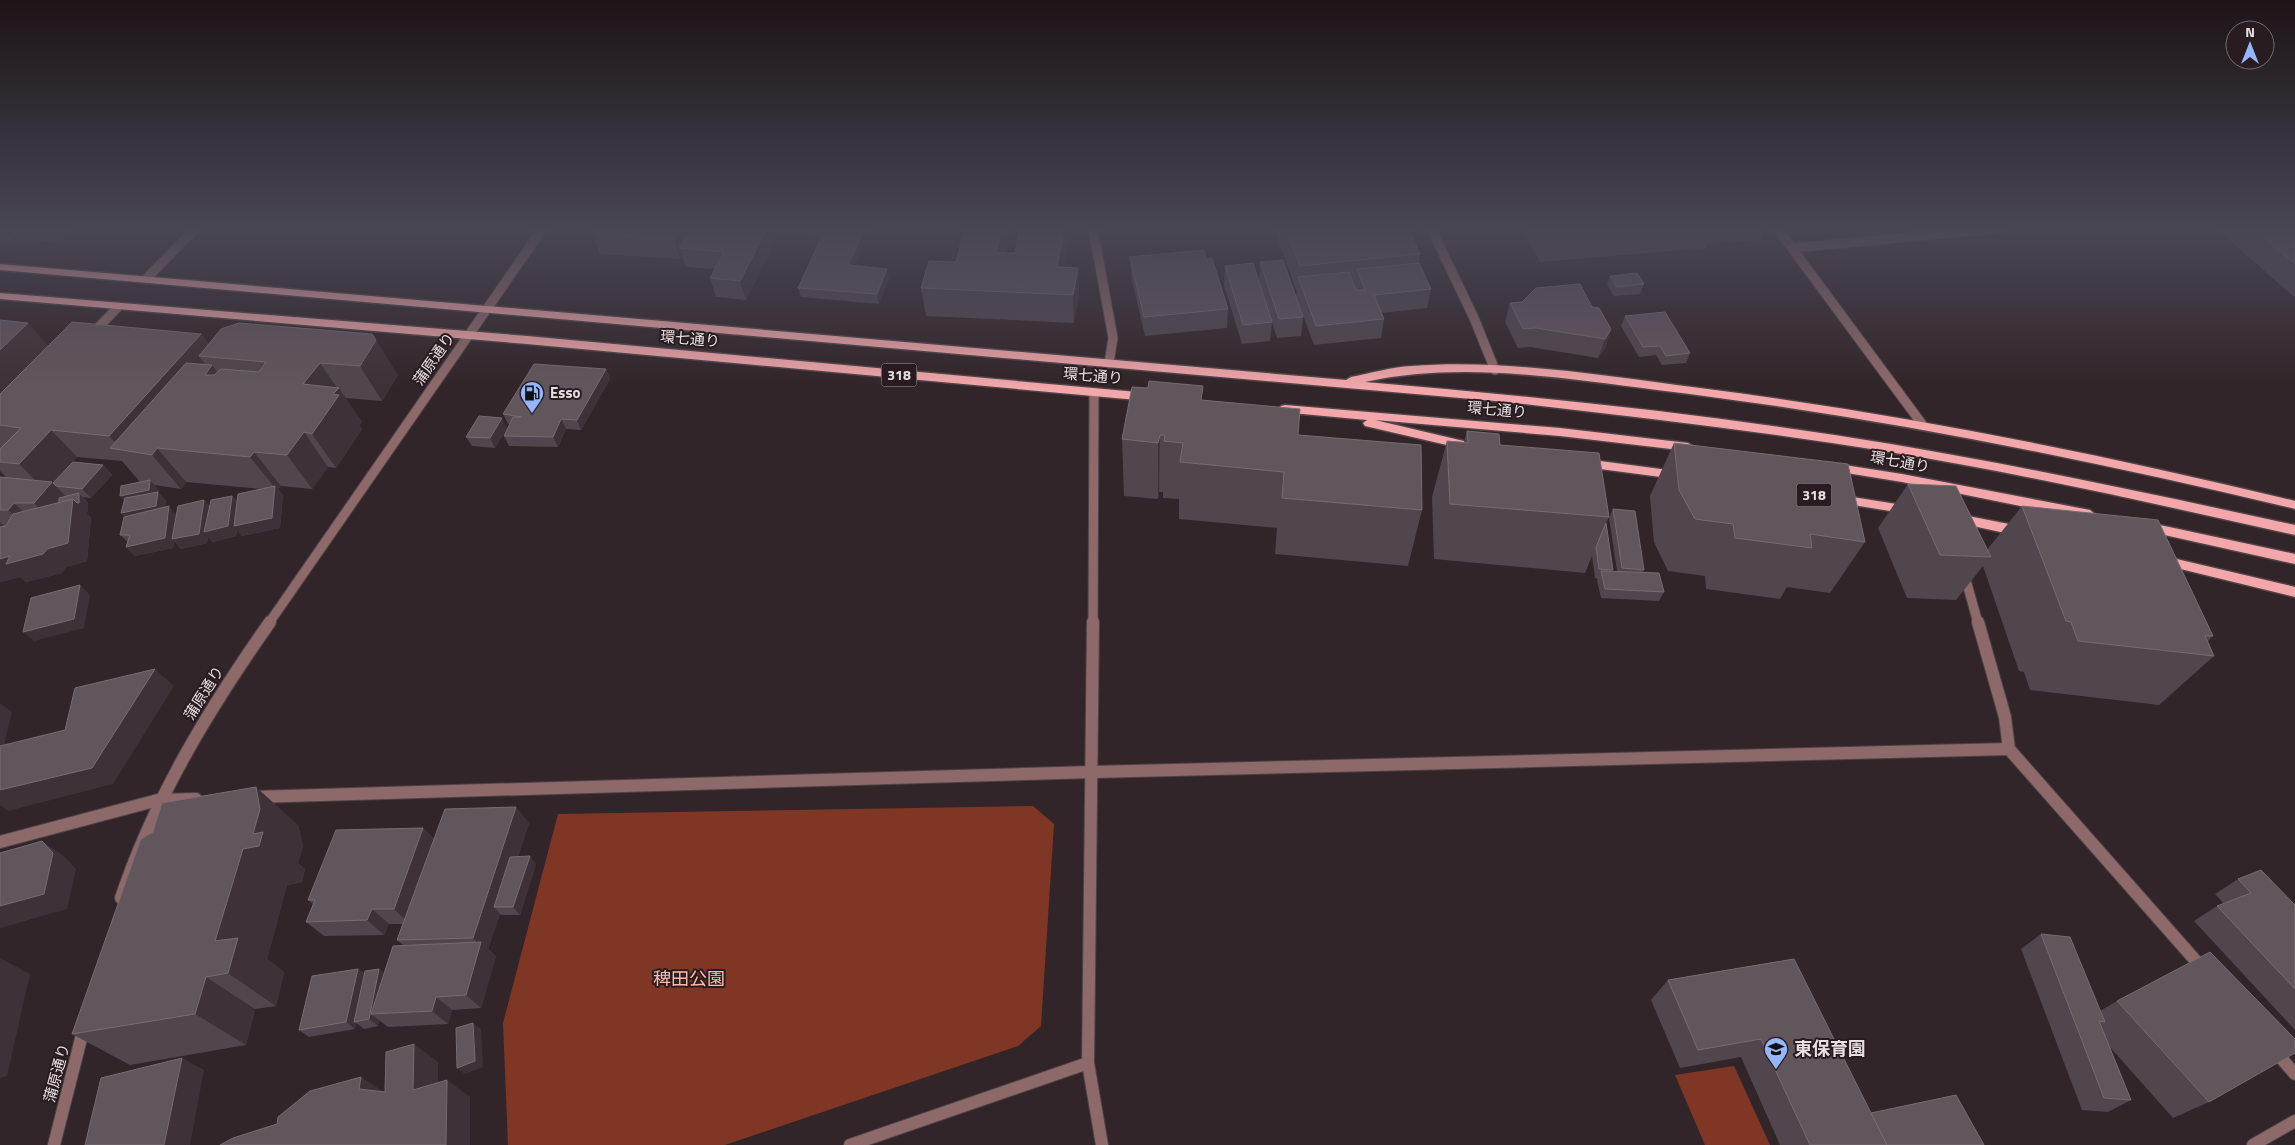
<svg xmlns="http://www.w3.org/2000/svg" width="2295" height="1145" font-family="'Titillium Web','Noto Sans JP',sans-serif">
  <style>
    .green { fill: #803624 }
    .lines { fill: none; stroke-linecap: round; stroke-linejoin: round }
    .minor-far1-casing { stroke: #4f4347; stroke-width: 11 }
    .minor-casing { stroke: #4f4347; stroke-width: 14 }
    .tertiary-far1-casing { stroke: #4f4347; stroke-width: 11 }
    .tertiary-casing { stroke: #4f4347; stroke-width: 14 }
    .primary-casing { stroke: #4f4347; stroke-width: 3 }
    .minor-far1 { stroke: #8e696a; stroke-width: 9 }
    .minor { stroke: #8e696a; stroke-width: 12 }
    .tertiary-far1 { stroke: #8e696a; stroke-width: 9 }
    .tertiary { stroke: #8e696a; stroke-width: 12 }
    .primary { fill: #f3a7aa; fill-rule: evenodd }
    .wall { fill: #51464d; fill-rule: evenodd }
    .shaded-wall { fill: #3e3238 }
    .building { fill: #62565d; stroke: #776c72 }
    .labels { text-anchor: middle; stroke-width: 4; stroke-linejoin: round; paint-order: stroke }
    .shield { fill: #281c20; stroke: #aea4a8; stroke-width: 1 }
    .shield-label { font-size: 14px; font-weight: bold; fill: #e8dfe2 }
    .street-label { font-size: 15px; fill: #e8dfe2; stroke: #281c20 }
    .poi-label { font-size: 15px; font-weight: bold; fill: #e8dfe2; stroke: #281c20; text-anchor: start }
    .near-park-label { font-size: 18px; fill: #ffbba9; stroke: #281c20 }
    .near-poi-label { font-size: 18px; font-weight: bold; fill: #e8dfe2; stroke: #281c20; text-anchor: start }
  </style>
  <rect width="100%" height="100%" fill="#322529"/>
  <g class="green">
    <path d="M1033,806L1054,824L1041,1026L1018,1046L725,1145H508L503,1023L558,814Z"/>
    <path d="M1734,1066L1770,1145H1705L1675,1075Z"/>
  </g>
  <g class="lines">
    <g class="minor-far1-casing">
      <g id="minor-far1">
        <path d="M1093,228L1113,338L1109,363"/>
        <path d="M1431,228L1474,318L1495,370"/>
        <path d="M1777,228L1922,424"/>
        <path d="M1792,248L2004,228"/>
        <path d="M146,279L196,228"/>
        <path d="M93,333L118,307"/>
        <path d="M1964,573L1978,623"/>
        <path d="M1093,623L1094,393"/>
      </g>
    </g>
    <g class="minor-casing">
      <g id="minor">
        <path d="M1093,622L1088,1063L1102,1145"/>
        <path d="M1978,622L2005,717L2009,749L2203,969"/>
        <path d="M253,797L1093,772L2009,749"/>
        <path d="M0,842L158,800L196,799"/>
        <path d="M2274,1050L2295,1074"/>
        <path d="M850,1145L1088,1063"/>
      </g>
    </g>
    <g class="tertiary-far1-casing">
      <path id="tertiary-far1" d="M269,623L543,228"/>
    </g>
    <g class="tertiary-casing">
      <g id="tertiary">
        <path d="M121,898C155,797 209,709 270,622"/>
        <path d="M54,1145L84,1027"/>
        <path d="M2253,1145L2295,1121"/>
      </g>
    </g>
    <g class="primary-casing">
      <g id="primary">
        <path d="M0,264L1346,380L1351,377C1371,373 1392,367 1412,366C1506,359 1607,376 1700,388C1901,414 2098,453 2295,501V509C2084,458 1872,416 1657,390C1561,378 1460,361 1365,382C1541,397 1717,415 1891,444C2027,467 2161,496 2295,525V535C2160,505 2025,474 1889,452C1762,431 1634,417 1506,402L0,270Z"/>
        <path d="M0,293L527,336L1148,393L1154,397L1148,401L527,344L0,299Z"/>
        <path d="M1285,405L1560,428L1688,443L1694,447L1688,451L1560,436L1375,420L1468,442L1470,445L1464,449L1365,426L1363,423L1367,420L1281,412L1279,409L1281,406Z"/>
        <path d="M1585,459L1676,471L1682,475L1676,479L1585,467L1579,463Z"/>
        <path d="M1832,463L1902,474L2090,510L2096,515L2090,520L1902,482L1828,470L1826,467L1828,464Z"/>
        <path d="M1840,495L1909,506L1915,510L1909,514L1840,503L1834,499Z"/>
        <path d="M1958,514L2019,526L2025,531L2019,536L1954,522L1952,519L1954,516Z"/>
        <path d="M2146,522L2295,554V564L2142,530L2140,527L2142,524Z"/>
        <path d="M2164,556L2295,587V597L2160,564L2158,561L2160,558Z"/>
      </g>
    </g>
    <use href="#minor-far1" class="minor-far1"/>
    <use href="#minor" class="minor"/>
    <use href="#tertiary-far1" class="tertiary-far1"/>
    <use href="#tertiary" class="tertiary"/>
    <use href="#primary" class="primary"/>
  </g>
  <g class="wall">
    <path d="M0,228H77L61,243L18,239L16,237L11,241L0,240Z"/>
    <path d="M597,228H871L854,266L889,278L879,304L801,297L798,288L822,237L776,233L777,237L746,300L716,297L710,278L715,269L686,267L682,256L680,259L600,254L592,235Z"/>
    <path d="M1135,228H1152L1136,229Z"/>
    <path d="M1277,228H1408L1420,254L1419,263L1431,289L1427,308L1381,313L1384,319L1381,338L1314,345L1296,296L1297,292L1276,234Z"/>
    <path d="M1522,228H1766L1760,240L1707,244L1706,248L1540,262Z"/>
    <path d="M2221,228H2288L2295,234V296H2293L2219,231Z"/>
    <path d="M1010,234L1005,253H1015L1069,237L1064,267L1078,268L1079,295L1074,323L926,316L921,288L956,262Z"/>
    <path d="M1130,257L1207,259L1228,309L1227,328L1145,336L1131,276Z"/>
    <path d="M1260,262L1303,317L1301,336L1277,338L1259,281Z"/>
    <path d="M1225,266L1272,322L1270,341L1242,344L1224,285Z"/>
    <path d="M1610,276L1644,284L1640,294L1614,296L1607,285Z"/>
    <path d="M1510,303L1592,307L1611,329L1605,348L1598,358L1530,347L1518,348L1505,322Z"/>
    <path d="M1625,316L1690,353L1686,363L1662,365L1656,355L1639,357L1621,326Z"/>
    <path d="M0,320L48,346L201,334L209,344L221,329L398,375L382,401L345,398L362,422L359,425L362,429L336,468L328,467L312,489L281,486L278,489L283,495L280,528L242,536L237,530L236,536L212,542L208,537L207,543L181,549L174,541L173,548L135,556L126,547L128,542L120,535L125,517L121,513L140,482L122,461L77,457L53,483L103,465L112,475L91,498L83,497L88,503V512L86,513L91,518L87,561L66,567L62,573L26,582L20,577L0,582V477L7,478L0,471ZM186,482L261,489L237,501L232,496L210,507L204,500L177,515L165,507L166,501L159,493V490L154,485L181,489Z"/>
    <path d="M606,369L610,379L581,430L566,429L558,447L509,446L504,436L510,424H508L503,414Z"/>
    <path d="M1202,400L1298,435L1422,510L1408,566L1275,554L1277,528L1179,519V499L1163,498V492H1159L1158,499L1124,496L1122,439Z"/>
    <path d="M507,428L495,448L472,446L466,437Z"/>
    <path d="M1467,431L1500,445L1609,517L1606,523L1612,571H1617L1609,518L1613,509L1644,570L1643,572L1664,592L1659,601L1601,598L1597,580L1598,579L1595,578L1592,556L1585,573L1434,559L1432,497L1447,441L1464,442Z"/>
    <path d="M1674,443L1865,542L1830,593L1787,587L1780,599L1706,589L1705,576L1668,571L1654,542L1650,496Z"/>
    <path d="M1908,484L1987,550L2022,506L2213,636L2208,641L2214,656L2159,705L2030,690L2024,672L2019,671L1983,566L1956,600L1907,598L1878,528Z"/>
    <path d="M529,823L518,857L536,864L520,915H501L500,914L488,949L496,956L481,1008L452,1010L448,1024L388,1027L379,1020L378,1026L364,1029L356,1023L355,1029L309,1037L299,1030L358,969L365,974L384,973L403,945L397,940L403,924H389L384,935L324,936L306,922L313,904L308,900L423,828L434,839Z"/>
    <path d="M298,825L303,846L298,863L305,869L302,882L287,885L267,959L284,972L276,1006L255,1009L246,1045L130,1065L72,1034Z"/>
    <path d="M2238,879L2295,905V1030L2194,921L2217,906L2224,904L2215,894Z"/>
    <path d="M2041,934L2100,1011L2117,1001L2209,1102L2173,1118L2109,1046L2131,1100L2108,1112L2082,1110L2021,949Z"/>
    <path d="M1794,959L1871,1113L1984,1145H1780L1741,1057L1680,1068L1651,1000L1668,980Z"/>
  </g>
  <g class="shaded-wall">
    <path d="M0,228H8L16,237L11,241Z"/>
    <path d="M49,228H77L61,243Z"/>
    <path d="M681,228H697L679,248L682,256L680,259L674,240Z"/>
    <path d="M767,228H775L777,237L746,300L740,281Z"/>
    <path d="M865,228H871L850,275L848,265Z"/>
    <path d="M1002,228H1009L1010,234L999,280L996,253Z"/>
    <path d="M1064,228H1069V237L1059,294L1057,267Z"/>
    <path d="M1078,268L1079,295L1074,323L1073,295Z"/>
    <path d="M887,269L889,278L879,304L877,294Z"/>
    <path d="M28,323L52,350L0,402V350Z"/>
    <path d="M1611,329L1605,348L1598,358L1605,339Z"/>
    <path d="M201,334L219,358L199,356L209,369L212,365L238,400L123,450L109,436Z"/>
    <path d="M376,340L398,375L382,401L360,366Z"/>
    <path d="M320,363L338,389L339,388L362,422L359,425L362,429L336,468L312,434L303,384Z"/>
    <path d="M606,369L610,379L581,430L577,420Z"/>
    <path d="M502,418L507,428L495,448L490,438Z"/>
    <path d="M561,419L566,429L558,447L553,437Z"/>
    <path d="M51,430L77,457L53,483L70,501L79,493L88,503V512L86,513L91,518L87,561L66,567L62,573L26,582L20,577L0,582V559L53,522L34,503L45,490L19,464Z"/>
    <path d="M304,432L328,467L312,489L287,455Z"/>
    <path d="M1160,435L1159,492L1158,499V443Z"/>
    <path d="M157,448L186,482L181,489L152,455Z"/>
    <path d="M254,452L281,486L278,489L283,495L280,528L242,536L237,530L236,536L212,542L208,537L207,543L181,549L174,541L173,548L135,556L126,547L169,506L177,516L204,500L212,509L232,496L240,505L275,488L250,457Z"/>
    <path d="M103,465L112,475L91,498L82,489Z"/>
    <path d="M150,480L159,490V493L166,501L164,515L130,523L121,513L129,506L120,496Z"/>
    <path d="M14,503L33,521L27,529L8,510Z"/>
    <path d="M0,522L3,525L0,530Z"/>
    <path d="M80,585L90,595L84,628L34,641L23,632Z"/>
    <path d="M155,669L174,686L113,784L8,811L0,805V790Z"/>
    <path d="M0,703L12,712L0,762Z"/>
    <path d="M256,787L298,825L303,846L298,863L305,869L302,882L287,885L267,959L284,972L276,1006L228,973L215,941L243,849L253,834Z"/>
    <path d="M516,807L529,823L502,907H494L500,914L488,949L496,956L481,1008L466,995L480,946L473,938Z"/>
    <path d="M423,828L438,844L410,924L394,909Z"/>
    <path d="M42,841L65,857L76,869L67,909L0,928V906Z"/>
    <path d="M530,856L536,864L520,915L513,907Z"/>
    <path d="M372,909L389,924L384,935L367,920Z"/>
    <path d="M0,958L30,974L7,1076L0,1078Z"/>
    <path d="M358,969L367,976L354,1022L356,1023L355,1029L346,1022Z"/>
    <path d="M379,969L388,976L371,1014L379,1020L378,1026L369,1019Z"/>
    <path d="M206,977L255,1009L246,1045L195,1014Z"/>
    <path d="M436,997L452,1010L448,1024L432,1011Z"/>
    <path d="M473,1023L481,1029L483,1067L465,1074L457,1068Z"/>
    <path d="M414,1044L438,1062V1107L413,1090Z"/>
    <path d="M182,1058L204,1070L190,1145H164Z"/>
    <path d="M361,1077L387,1094L359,1089Z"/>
    <path d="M447,1080L470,1097V1145H446Z"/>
  </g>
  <g class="building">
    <path d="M597,228H681L674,240L592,235Z"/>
    <path d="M691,228H767L740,281L710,278L724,252L679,248Z"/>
    <path d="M822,228H865L848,265L887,269L877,294L798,288L826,228Z"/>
    <path d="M965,228H1002L996,253H1015L1020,228H1064L1057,267L1078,268L1073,295L921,288L929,261L956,262Z"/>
    <path d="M1278,228H1282L1281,236Z"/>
    <path d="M1286,228H1408L1420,254L1300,266Z"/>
    <path d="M1544,228H1633L1548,235Z"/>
    <path d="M2252,228H2288L2295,234V264Z"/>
    <path d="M1204,250L1207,259L1212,258L1228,309L1144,317L1130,257Z"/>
    <path d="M1283,260L1303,317L1279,319L1260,262Z"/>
    <path d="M1253,263L1272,322L1243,325L1225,266Z"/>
    <path d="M1419,263L1431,289L1374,295L1384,319L1316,326L1298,277L1349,272L1356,290H1365L1357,269Z"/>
    <path d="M1637,273L1644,284L1617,287L1610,276Z"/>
    <path d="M1580,284L1592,307L1599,308L1611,329L1605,339L1536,328L1523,329L1510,303L1522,302L1536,288Z"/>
    <path d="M1665,312L1690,353L1666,356L1660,346L1643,347L1625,316Z"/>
    <path d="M0,320L28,323L0,350Z"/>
    <path d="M72,322L201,334L109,436L51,430L19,464L0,462V449L21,428L0,425V394Z"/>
    <path d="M239,323L372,334L376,340L360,366L320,363L303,384L339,388L333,394L339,395L312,434L304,432L287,455L254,452L250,457L157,448L152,455L110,448L186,363L212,365L205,375H214L221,369L259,372L266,362L199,356L221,329Z"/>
    <path d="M534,364L606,369L577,420L561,419L553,437L504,436L513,417H522L503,414Z"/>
    <path d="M1149,381L1203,386L1201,400L1300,409L1298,435L1421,445L1422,510L1282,498L1284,472L1180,462L1183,443L1164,441L1165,435H1160L1158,443L1122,439L1132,387L1148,388Z"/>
    <path d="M479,416L502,418L490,438L466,437Z"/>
    <path d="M1467,431L1499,434L1500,445L1599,453L1609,517L1450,504L1447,441L1468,443Z"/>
    <path d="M1674,443L1848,464L1865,542L1810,534L1812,548L1735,538L1733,524L1695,519L1679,490Z"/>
    <path d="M73,462L103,465L82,489L56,486L53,483Z"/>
    <path d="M0,477L52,482L34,503H14L8,510H0Z"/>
    <path d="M150,480L149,490L120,496L121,486Z"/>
    <path d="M1908,484L1956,486L1991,557L1940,555Z"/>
    <path d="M275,486L272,518L234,526L238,494Z"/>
    <path d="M158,492L156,506L121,513L125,498Z"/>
    <path d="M79,493V503H77L73,499L59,503V498Z"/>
    <path d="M232,496L228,526L204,532L211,500Z"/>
    <path d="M73,499L68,543L47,549L43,554L6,564L10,556L0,559V527L6,526L13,514Z"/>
    <path d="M204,500L199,534L172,539L178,506Z"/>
    <path d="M169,506L165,538L126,547L130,535H120L124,517Z"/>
    <path d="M2022,506L2158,520L2213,636H2205L2214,656L2078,641L2071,622L2066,621Z"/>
    <path d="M1613,509L1635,511L1644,570L1622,568Z"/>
    <path d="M1606,523L1613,570L1599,569L1596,547Z"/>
    <path d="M1601,571L1659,573L1664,592L1605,589Z"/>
    <path d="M80,585L74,619L23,632L31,598Z"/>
    <path d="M155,669L92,768L0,790V746L65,730L75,688Z"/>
    <path d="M256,787L260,809L253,834L263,832L259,846L243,849L215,941L238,938L228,973L206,977L195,1014L72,1034L141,839L153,832L162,803Z"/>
    <path d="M516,807L473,938L397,940L445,809Z"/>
    <path d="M423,828L394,909H372L367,920L306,922L315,900H308L336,830Z"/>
    <path d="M42,841L53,853L44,894L0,906V853Z"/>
    <path d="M530,856L513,907H494L510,857Z"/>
    <path d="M2261,870L2295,905V989L2217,906L2251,893L2238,879Z"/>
    <path d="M2041,934L2070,937L2105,1022L2099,1021L2131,1100L2104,1098Z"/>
    <path d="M481,942L466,995L436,997L432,1011L371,1014L393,946Z"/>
    <path d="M2210,952L2295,1039V1053L2209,1102L2117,1001Z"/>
    <path d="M1794,959L1887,1145H1810L1761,1039L1698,1050L1668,980Z"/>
    <path d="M358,969L346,1022L299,1030L312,976Z"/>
    <path d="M379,969L369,1019L354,1022L365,971Z"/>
    <path d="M473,1023L475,1061L457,1068L456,1028Z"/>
    <path d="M414,1044L413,1090L447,1080L446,1145H220L233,1138L277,1124L278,1117L310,1091L361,1077L359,1089L385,1092L386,1052Z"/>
    <path d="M182,1058L164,1145H85L101,1078Z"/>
    <path d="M1956,1095L1984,1145H1887L1871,1113Z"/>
  </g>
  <linearGradient id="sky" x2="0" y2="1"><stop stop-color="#1c1417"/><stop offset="0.59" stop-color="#494654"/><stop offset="1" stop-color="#494654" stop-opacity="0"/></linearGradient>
  <rect width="2295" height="388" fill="url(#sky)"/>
  <defs>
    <g id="fuel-pin" transform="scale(1.25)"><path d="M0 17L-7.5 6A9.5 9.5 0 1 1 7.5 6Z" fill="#95b6fd" stroke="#281c20"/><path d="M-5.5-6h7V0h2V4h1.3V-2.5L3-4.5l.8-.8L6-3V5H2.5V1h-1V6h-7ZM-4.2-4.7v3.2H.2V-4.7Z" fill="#111"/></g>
    <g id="school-pin" transform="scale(1.25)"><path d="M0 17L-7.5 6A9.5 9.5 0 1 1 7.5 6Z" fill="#95b6fd" stroke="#281c20"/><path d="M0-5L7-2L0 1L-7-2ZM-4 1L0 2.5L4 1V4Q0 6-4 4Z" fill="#111"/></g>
  </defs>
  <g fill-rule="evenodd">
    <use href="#fuel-pin" x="532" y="393"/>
    <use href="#school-pin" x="1776" y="1049"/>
  </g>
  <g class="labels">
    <g class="shield">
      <rect x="881.5" y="363.5" width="35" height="23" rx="4"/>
      <rect x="1796.5" y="483.5" width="35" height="23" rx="4"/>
    </g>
    <g class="shield-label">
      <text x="899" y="380">318</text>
      <text x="1814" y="500">318</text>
    </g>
    <g class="street-label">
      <text transform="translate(690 339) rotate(5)" y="5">環七通り</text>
      <text transform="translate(434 359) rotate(-55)" y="5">蒲原通り</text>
      <text transform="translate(1093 376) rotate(5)" y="5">環七通り</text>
      <text transform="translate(1497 410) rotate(5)" y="5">環七通り</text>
      <text transform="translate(1900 462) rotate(10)" y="5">環七通り</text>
      <text transform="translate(204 693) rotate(-58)" y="5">蒲原通り</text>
      <text transform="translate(57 1073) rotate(-75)" y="5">蒲原通り</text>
    </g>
    <g class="poi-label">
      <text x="550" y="398">Esso</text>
    </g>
    <g class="near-park-label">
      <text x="689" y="985">稗田公園</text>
    </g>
    <g class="near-poi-label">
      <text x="1794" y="1055">東保育園</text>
    </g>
  </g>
  <g transform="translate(2250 45)"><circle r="24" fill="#281c20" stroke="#756a6e"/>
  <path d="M0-4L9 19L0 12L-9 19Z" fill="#95b6fd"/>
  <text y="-8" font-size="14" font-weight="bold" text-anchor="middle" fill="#e8dfe2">N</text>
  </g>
</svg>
